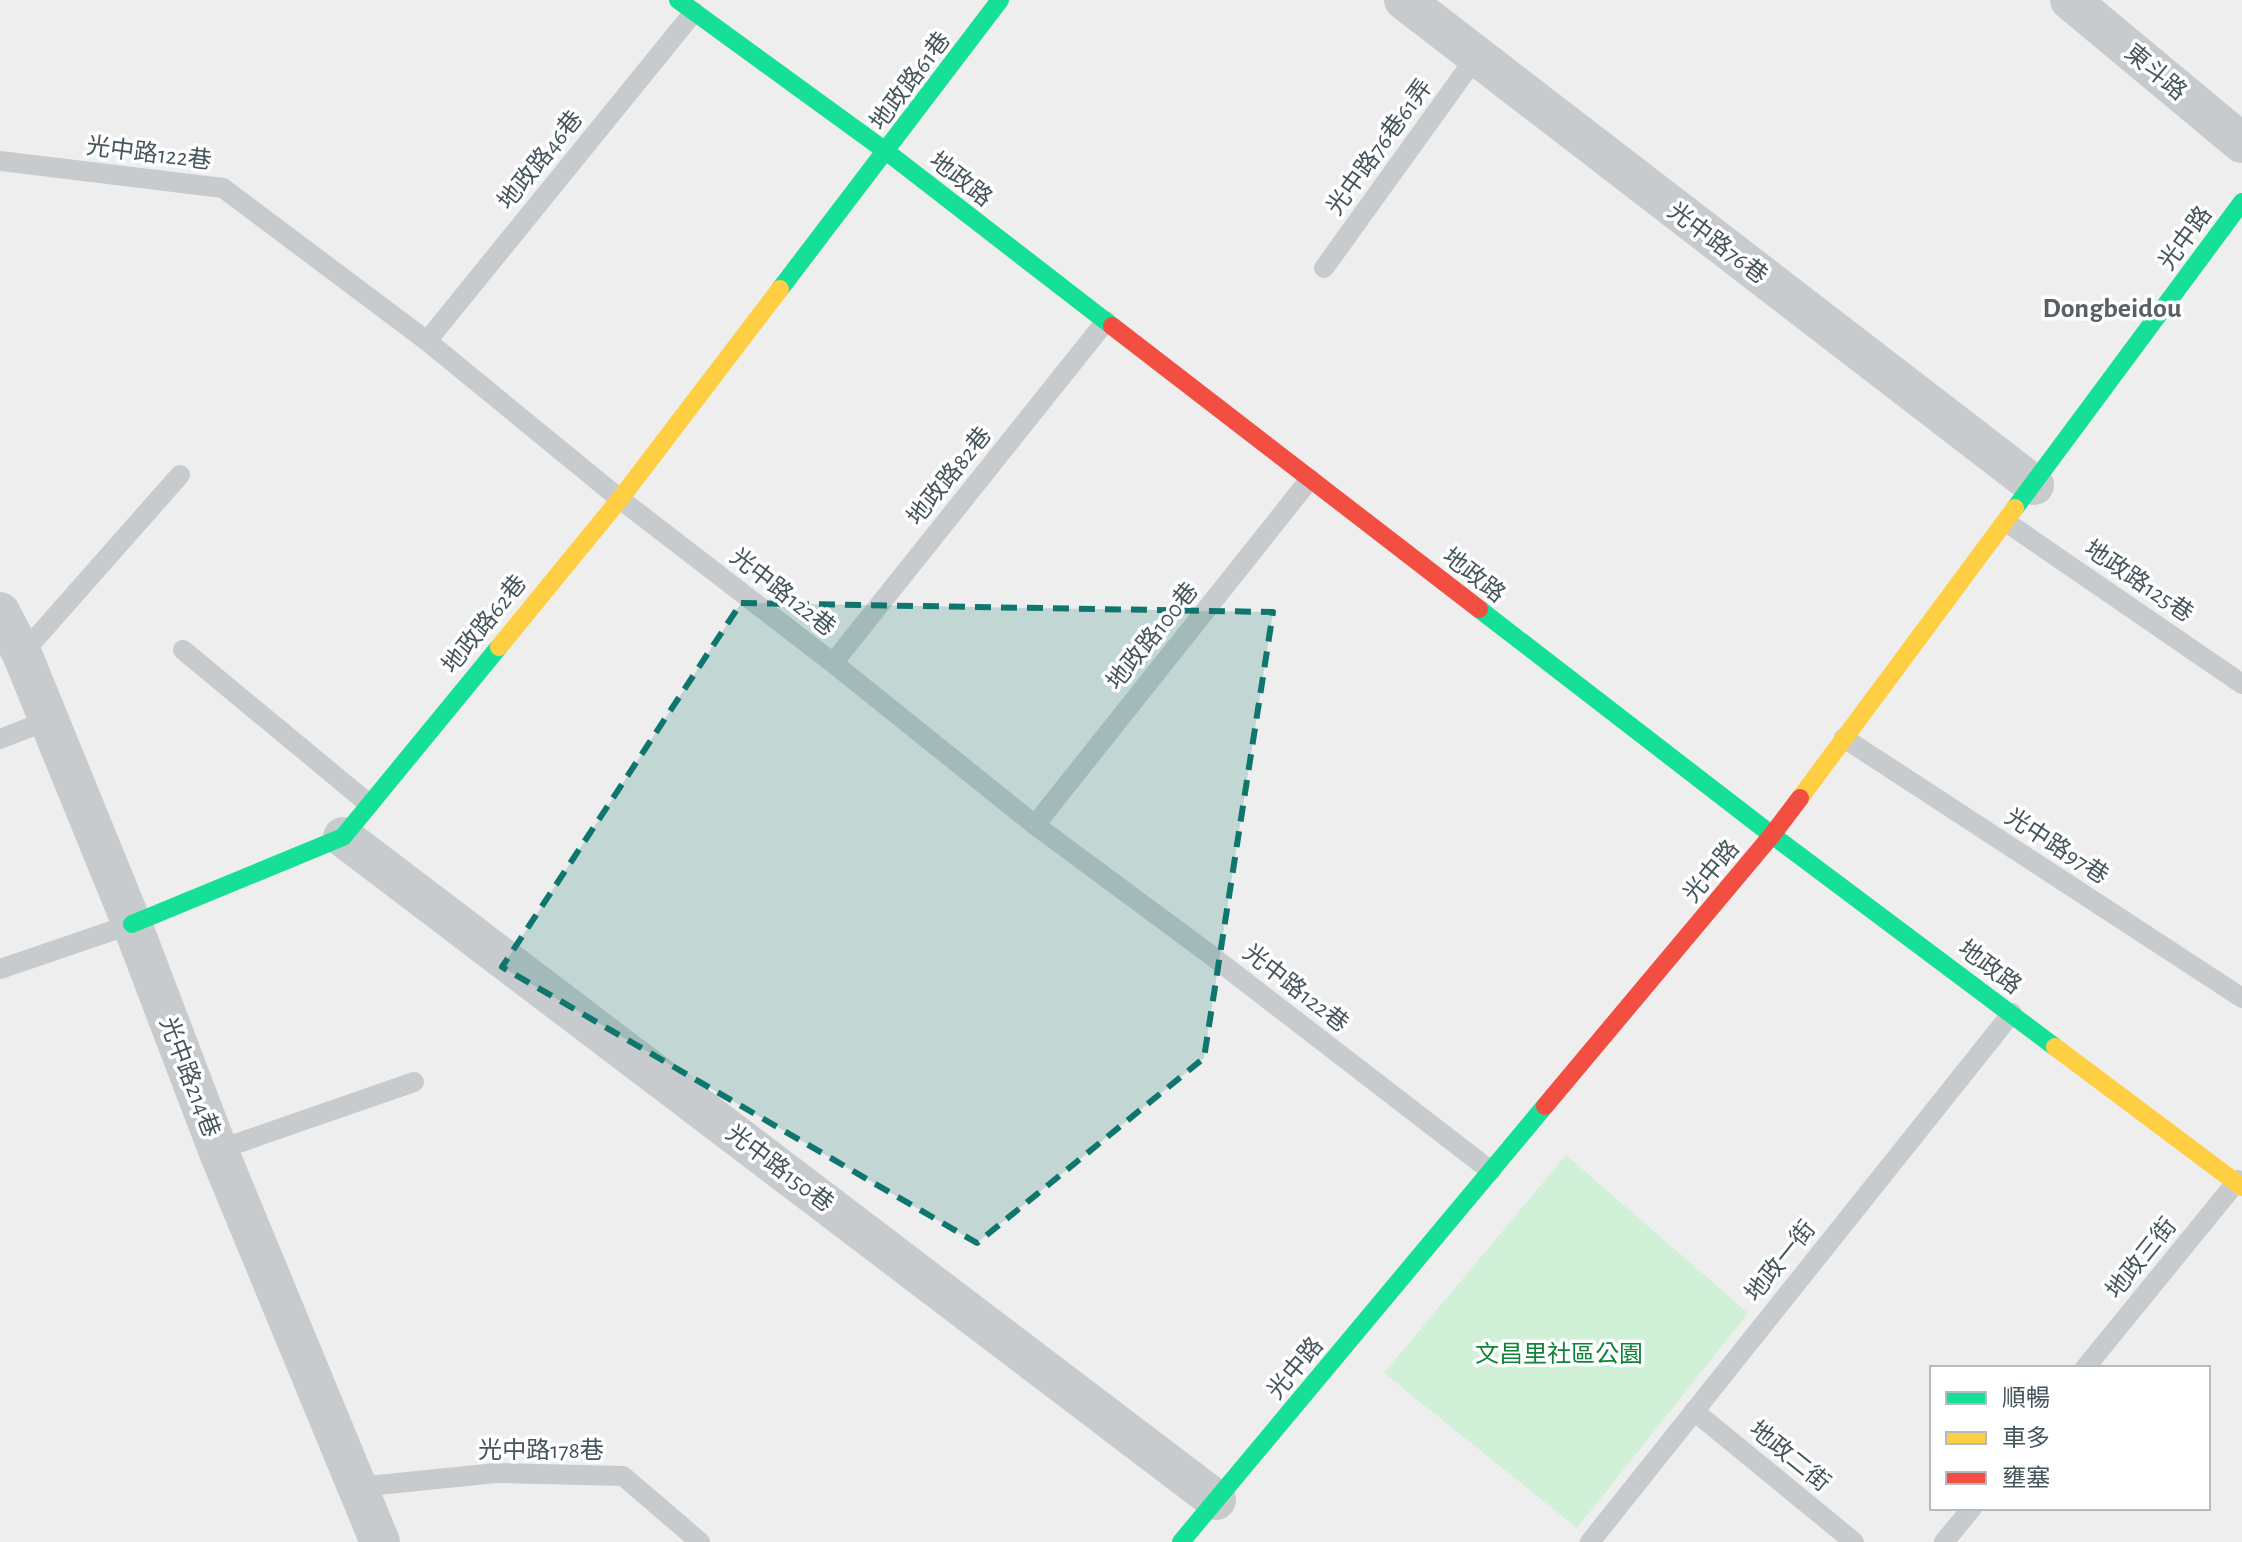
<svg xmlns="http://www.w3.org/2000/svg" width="2242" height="1542" font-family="'Alegreya Sans','Noto Sans TC',sans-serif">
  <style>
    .green { fill: #d0f0d7 }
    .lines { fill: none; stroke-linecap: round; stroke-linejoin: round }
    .lane { stroke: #c7cbce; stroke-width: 20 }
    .street { stroke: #c7cbce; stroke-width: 40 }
    .fast { stroke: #16e098; stroke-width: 18 }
    .slow { stroke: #ffcf43; stroke-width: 18 }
    .jam { stroke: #f24e42; stroke-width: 18 }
    .marked { fill: #0f766e; fill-opacity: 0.2; stroke: #0f766e; stroke-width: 6; stroke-dasharray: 16 10; stroke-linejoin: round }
    .labels { text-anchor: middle; stroke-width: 7; stroke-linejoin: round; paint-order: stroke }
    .street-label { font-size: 24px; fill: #44555c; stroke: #fff }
    .park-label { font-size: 24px; fill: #0f8337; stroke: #fff }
    .quarter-label { font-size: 28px; font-weight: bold; fill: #5a5f63; stroke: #fff }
  </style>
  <rect width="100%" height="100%" fill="#efeeee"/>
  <path class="green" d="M1566,1155L1748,1313L1577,1528L1384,1373Z"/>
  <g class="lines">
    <g class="lane">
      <path d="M0,161L223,188L427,341L620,499L833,663L1035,825L1208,953L1491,1171"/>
      <path d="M1324,268L1476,57"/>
      <path d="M427,341L694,12"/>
      <path d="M2006,522L2242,684"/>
      <path d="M183,650L369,804"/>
      <path d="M22,654L180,475"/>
      <path d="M833,663L1106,321"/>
      <path d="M1844,738L2242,998"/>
      <path d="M0,739L49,720"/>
      <path d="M1035,825L1310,479"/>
      <path d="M0,969L132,924"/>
      <path d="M218,1150L414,1082"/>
      <path d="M2085,1368L2238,1180"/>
      <path d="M1694,1411L1854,1542"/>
      <path d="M358,1487L496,1473L623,1476L700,1542"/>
      <path d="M1590,1542L2012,1013"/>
      <path d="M1944,1542L1972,1508"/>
    </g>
    <g class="street">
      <path d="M1404,0L2034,485"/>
      <path d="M2070,0L2242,143"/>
      <path d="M0,612L22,654L132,924L218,1150L380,1542"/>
      <path d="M343,837L1216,1500"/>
    </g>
    <g class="fast">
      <path d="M678,0L887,152L1112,326"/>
      <path d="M780,289L1000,0"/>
      <path d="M2015,508L2242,202"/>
      <path d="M1479,609L1772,835L2055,1047"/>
      <path d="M132,924L343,837L499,647"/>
      <path d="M1181,1542L1545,1106"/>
    </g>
    <g class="slow">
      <path d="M499,647L620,499L780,289"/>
      <path d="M1800,798L2015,508"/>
      <path d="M2055,1047L2242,1187"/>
    </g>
    <g class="jam">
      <path d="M1112,326L1479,609"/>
      <path d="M1545,1106L1772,835L1800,798"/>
    </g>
  </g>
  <path class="marked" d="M741,603L1273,612L1204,1058L977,1243L502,967Z"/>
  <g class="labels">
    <g class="street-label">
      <text transform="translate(2156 72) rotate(40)" y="8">東斗路</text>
      <text transform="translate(910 81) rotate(-53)" y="8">地政路61巷</text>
      <text transform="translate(1379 147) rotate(-54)" y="8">光中路76巷61弄</text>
      <text transform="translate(149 153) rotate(7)" y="8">光中路122巷</text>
      <text transform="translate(540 160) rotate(-51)" y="8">地政路46巷</text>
      <text transform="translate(961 179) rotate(38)" y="8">地政路</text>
      <text transform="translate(2185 238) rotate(-54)" y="8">光中路</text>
      <text transform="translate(1718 243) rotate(37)" y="8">光中路76巷</text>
      <text transform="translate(949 476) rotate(-51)" y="8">地政路82巷</text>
      <text transform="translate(1474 575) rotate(38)" y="8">地政路</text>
      <text transform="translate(2139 581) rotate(34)" y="8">地政路125巷</text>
      <text transform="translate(783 592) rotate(38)" y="8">光中路122巷</text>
      <text transform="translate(484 624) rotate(-51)" y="8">地政路62巷</text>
      <text transform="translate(1152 636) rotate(-51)" y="8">地政路100巷</text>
      <text transform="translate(2057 846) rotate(33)" y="8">光中路97巷</text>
      <text transform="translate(1711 871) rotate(-50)" y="8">光中路</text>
      <text transform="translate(1990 967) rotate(37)" y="8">地政路</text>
      <text transform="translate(1296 988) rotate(38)" y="8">光中路122巷</text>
      <text transform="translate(190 1077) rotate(69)" y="8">光中路214巷</text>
      <text transform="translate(780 1168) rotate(37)" y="8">光中路150巷</text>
      <text transform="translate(2141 1258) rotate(-51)" y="8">地政三街</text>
      <text transform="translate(1780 1261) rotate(-51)" y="8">地政一街</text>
      <text transform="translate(1295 1368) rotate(-50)" y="8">光中路</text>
      <text x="541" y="1458">光中路178巷</text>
      <text transform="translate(1790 1456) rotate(39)" y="8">地政二街</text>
    </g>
    <g class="park-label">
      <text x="1559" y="1362">文昌里社區公園</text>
    </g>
    <g class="quarter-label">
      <text x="2112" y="317">Dongbeidou</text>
    </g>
  </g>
  <rect x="1930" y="1366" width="280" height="144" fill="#ffffff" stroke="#b4bbbe" stroke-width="2"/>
  <rect x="1946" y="1392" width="40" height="12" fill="#16e098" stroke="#b4bbbe" stroke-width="2"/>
  <text x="2002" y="1406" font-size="24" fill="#44555c">順暢</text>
  <rect x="1946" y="1432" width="40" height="12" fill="#ffcf43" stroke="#b4bbbe" stroke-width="2"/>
  <text x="2002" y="1446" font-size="24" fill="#44555c">車多</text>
  <rect x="1946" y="1472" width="40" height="12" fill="#f24e42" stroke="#b4bbbe" stroke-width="2"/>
  <text x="2002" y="1486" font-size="24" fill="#44555c">壅塞</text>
</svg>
